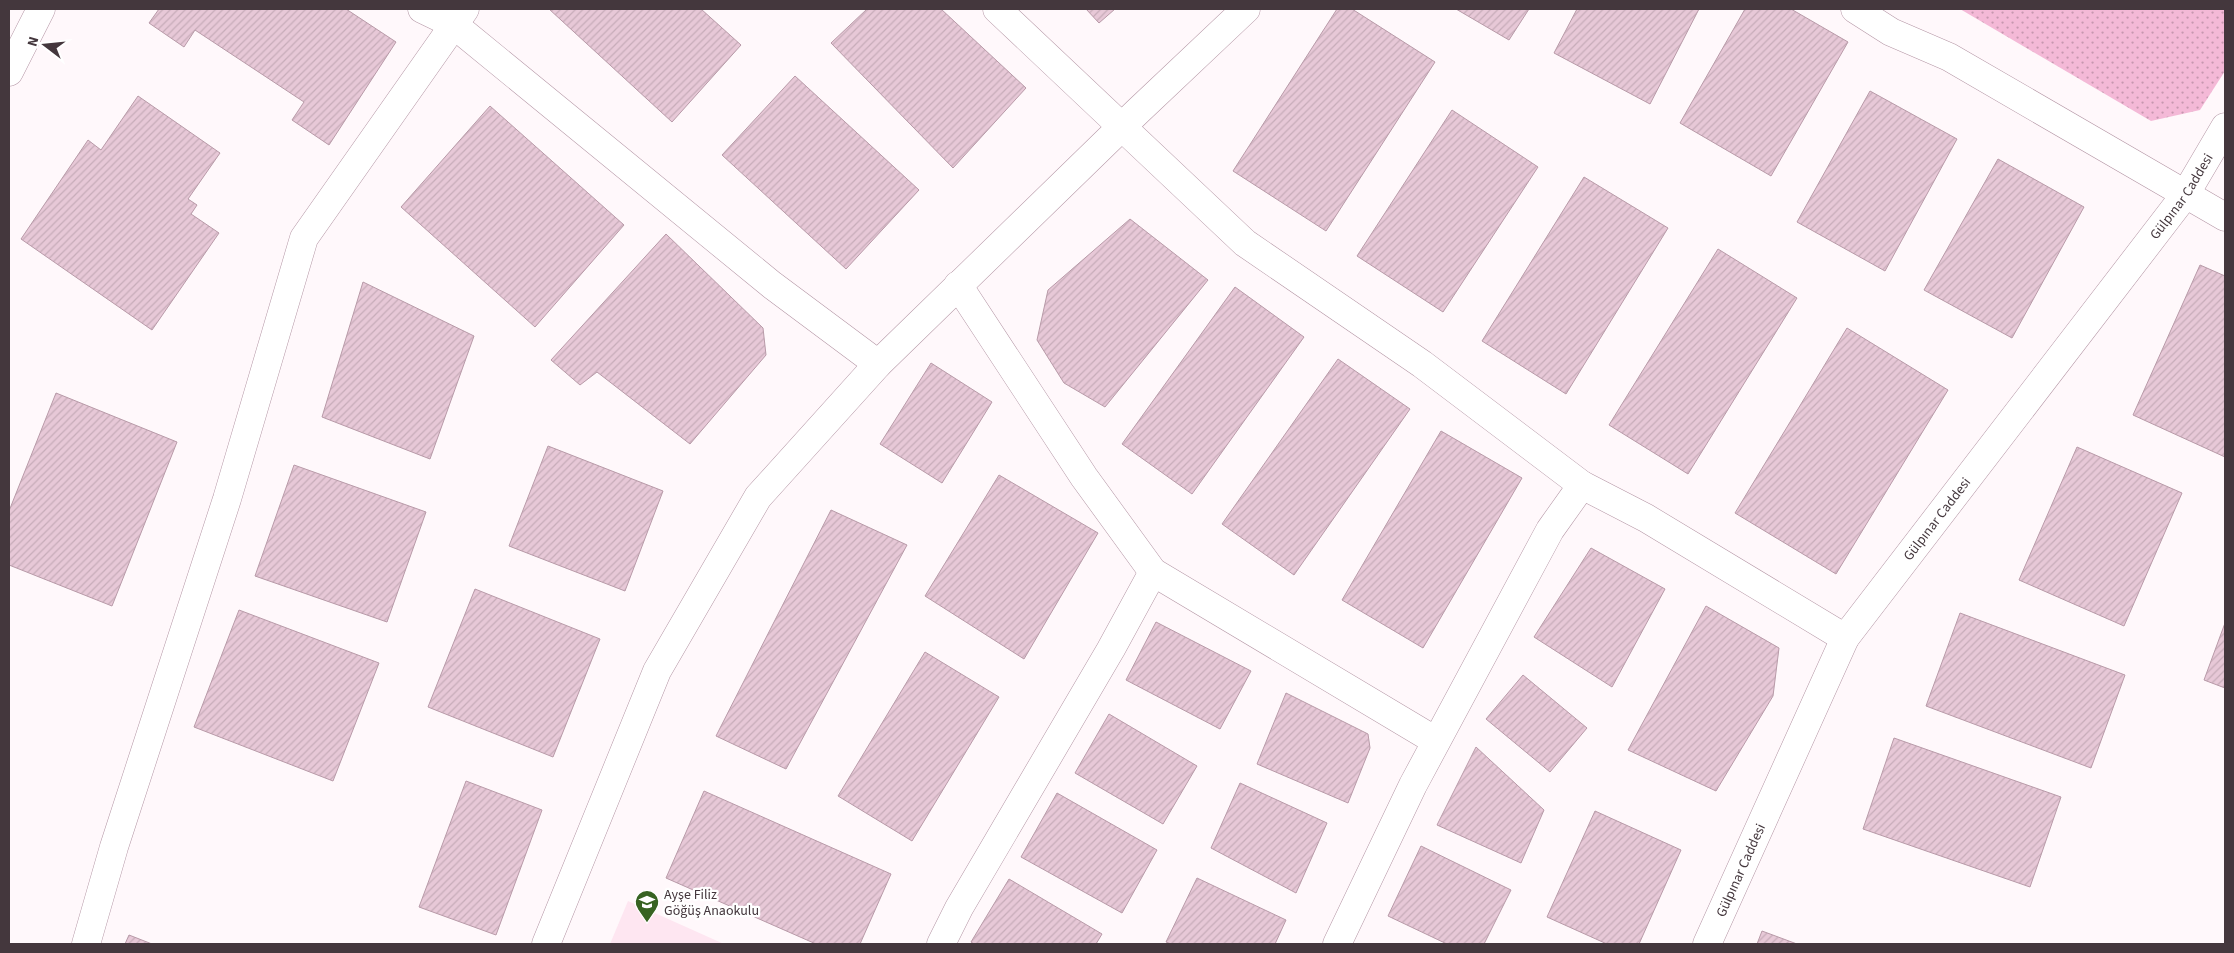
<svg xmlns="http://www.w3.org/2000/svg" width="2234" height="953" font-family="'Source Sans 3',sans-serif">
  <style>
    .built { fill: #fee6f1 }
    .grass { fill: url(#grass-dots) }
    .building { fill: url(#building-hatch); stroke: #b89aa8 }
    .lines { fill: none; stroke-linecap: round; stroke-linejoin: round }
    .minor-casing { stroke: #b496a5; stroke-width: 29 }
    .minor { stroke: #fff; stroke-width: 28 }
    .labels { text-anchor: middle; stroke-width: 4.5; stroke-linejoin: round; paint-order: stroke }
    .street-label { font-size: 14px; fill: #44373d; stroke: #fff }
    .poi-label { font-size: 14px; fill: #44373d; stroke: #fff; text-anchor: start }
  </style>
  <defs>
    <pattern id="grass-dots" width="8" height="8" patternUnits="userSpaceOnUse" patternTransform="scale(1.25)"><rect width="8" height="8" fill="#f4b9d7"/><path d="M2 2h.1M6 6h.1" fill="none" stroke="#c797b0" stroke-width="1.8" stroke-linecap="round"/></pattern>
    <pattern id="building-hatch" width="6" height="6" patternUnits="userSpaceOnUse" patternTransform="scale(1.25)"><rect width="6" height="6" fill="#e7c8d7"/><path d="M-1 1l2-2M0 6l6-6M5 7l2-2" fill="none" stroke="#c7acb9"/></pattern>
  </defs>
  <rect width="100%" height="100%" fill="#fff8fb"/>
  <path class="built" d="M628,901L724,944H610Z"/>
  <path class="grass" d="M1960,9H2225V71L2200,110L2151,121Z"/>
  <g class="building">
    <path d="M159,9H346L396,42L329,145L292,120L304,102L195,30L184,47L149,23Z"/>
    <path d="M549,9H701L741,45L672,122Z"/>
    <path d="M867,9H941L1026,88L953,168L831,43Z"/>
    <path d="M1086,9H1115L1099,23Z"/>
    <path d="M1337,9H1352L1435,62L1326,231L1233,171Z"/>
    <path d="M1456,9H1529L1509,40Z"/>
    <path d="M1577,9H1699L1650,104L1554,53Z"/>
    <path d="M1745,9H1791L1848,42L1771,176L1680,123Z"/>
    <path d="M795,76L919,190L846,269L722,155Z"/>
    <path d="M1870,91L1957,139L1885,271L1797,222Z"/>
    <path d="M138,96L220,153L188,199L197,205L191,214L219,233L152,330L21,239L88,140L101,150Z"/>
    <path d="M490,106L624,225L535,327L401,207Z"/>
    <path d="M1452,110L1538,167L1443,312L1357,256Z"/>
    <path d="M1998,159L2084,207L2012,338L1924,290Z"/>
    <path d="M1584,177L1668,228L1566,394L1482,341Z"/>
    <path d="M1130,219L1208,280L1105,407L1064,383L1037,340L1048,290Z"/>
    <path d="M666,234L763,328L766,355L690,444L597,372L580,385L551,360Z"/>
    <path d="M1718,249L1797,298L1688,474L1609,425Z"/>
    <path d="M2200,265L2225,276V457L2133,415Z"/>
    <path d="M363,282L474,336L430,459L322,417Z"/>
    <path d="M1235,287L1304,337L1192,494L1122,444Z"/>
    <path d="M1847,328L1948,390L1836,574L1735,513Z"/>
    <path d="M1338,359L1410,409L1294,575L1222,524Z"/>
    <path d="M931,363L992,402L942,483L880,444Z"/>
    <path d="M56,393L177,442L112,606L9,565V511Z"/>
    <path d="M1441,431L1522,478L1423,648L1342,600Z"/>
    <path d="M548,446L663,491L625,591L509,546Z"/>
    <path d="M2077,447L2182,493L2124,626L2019,580Z"/>
    <path d="M294,465L426,512L387,622L255,576Z"/>
    <path d="M999,475L1098,533L1024,659L925,596Z"/>
    <path d="M831,510L907,545L786,769L716,736Z"/>
    <path d="M1591,548L1665,589L1612,687L1534,637Z"/>
    <path d="M475,589L600,639L553,757L428,707Z"/>
    <path d="M1706,606L1779,648L1773,696L1716,791L1628,750Z"/>
    <path d="M239,610L379,663L333,781L194,727Z"/>
    <path d="M1960,613L2125,675L2091,768L1926,706Z"/>
    <path d="M1156,622L1251,671L1220,729L1126,680Z"/>
    <path d="M2225,623V688L2204,680Z"/>
    <path d="M925,652L999,697L912,841L838,796Z"/>
    <path d="M1523,675L1587,728L1550,772L1486,719Z"/>
    <path d="M1286,693L1368,734L1370,748L1348,803L1257,764Z"/>
    <path d="M1109,714L1197,766L1163,824L1075,773Z"/>
    <path d="M1894,738L2061,797L2030,887L1863,829Z"/>
    <path d="M1476,747L1544,810L1521,863L1437,825Z"/>
    <path d="M466,781L542,810L496,935L419,907Z"/>
    <path d="M1240,783L1327,823L1296,893L1211,848Z"/>
    <path d="M704,791L891,874L860,944H816L666,878Z"/>
    <path d="M1057,793L1157,850L1122,913L1021,857Z"/>
    <path d="M1595,811L1681,850L1639,944H1607L1547,917Z"/>
    <path d="M1421,846L1511,890L1484,944H1447L1388,916Z"/>
    <path d="M1197,878L1286,920L1275,944H1171L1166,942Z"/>
    <path d="M1009,879L1102,934L1096,944H974L971,942Z"/>
    <path d="M1762,931L1797,944H1757Z"/>
    <path d="M129,935L152,944H125Z"/>
  </g>
  <g class="lines">
    <g class="minor-casing">
      <g id="minor">
        <path d="M422,9L453,24L772,285L878,364"/>
        <path d="M997,9L1245,243L1422,364L1582,485L1646,518L1845,638"/>
        <path d="M1855,9L1891,32L1949,57L2225,217"/>
        <path d="M9,72L41,9"/>
        <path d="M958,285L1084,477L1153,572L1436,741"/>
        <path d="M86,944L114,847L227,499L304,238L465,9"/>
        <path d="M546,944L657,671L758,497L878,364L1137,112L1246,9"/>
        <path d="M941,944L959,908L1111,649L1153,572"/>
        <path d="M1337,944L1413,785L1550,530L1582,485"/>
        <path id="s1" d="M1707,944L1845,638L2185,195L2225,127"/>
      </g>
    </g>
    <use href="#minor" class="minor"/>
  </g>
  <defs>
    <g id="school-pin" transform="scale(1.25)"><path d="M0 17L-7.5 6A9.5 9.5 0 1 1 7.5 6Z" fill="#376322" stroke="#fff"/><path d="M0-5L7-2L0 1L-7-2ZM-4 1L0 2.5L4 1V4Q0 6-4 4Z" fill="#fff"/></g>
  </defs>
  <g fill-rule="evenodd">
    <use href="#school-pin" x="647" y="902"/>
  </g>
  <g class="labels">
    <g class="street-label">
      <text dy="5" stroke="none"><textPath href="#s1" startOffset="891">Gülpınar Caddesi</textPath></text>
      <text dy="5" stroke="none"><textPath href="#s1" startOffset="486">Gülpınar Caddesi</textPath></text>
      <text dy="5" stroke="none"><textPath href="#s1" startOffset="81">Gülpınar Caddesi</textPath></text>
    </g>
    <g class="poi-label">
      <text x="664" y="899">Ayşe Filiz<tspan x="664" dy="16">Göğüş Anaokulu</tspan></text>
    </g>
  </g>
  <rect width="2234" height="953" fill="none" stroke="#44373d" stroke-width="20"/>
  <g transform="translate(45 45) rotate(286)" stroke="#ffffff" stroke-width="4" paint-order="stroke">
  <path d="M0-4L9 19L0 12L-9 19Z" fill="#44373d"/>
  <text y="-8" font-size="14" font-weight="bold" text-anchor="middle" fill="#44373d">N</text>
  </g>
</svg>
